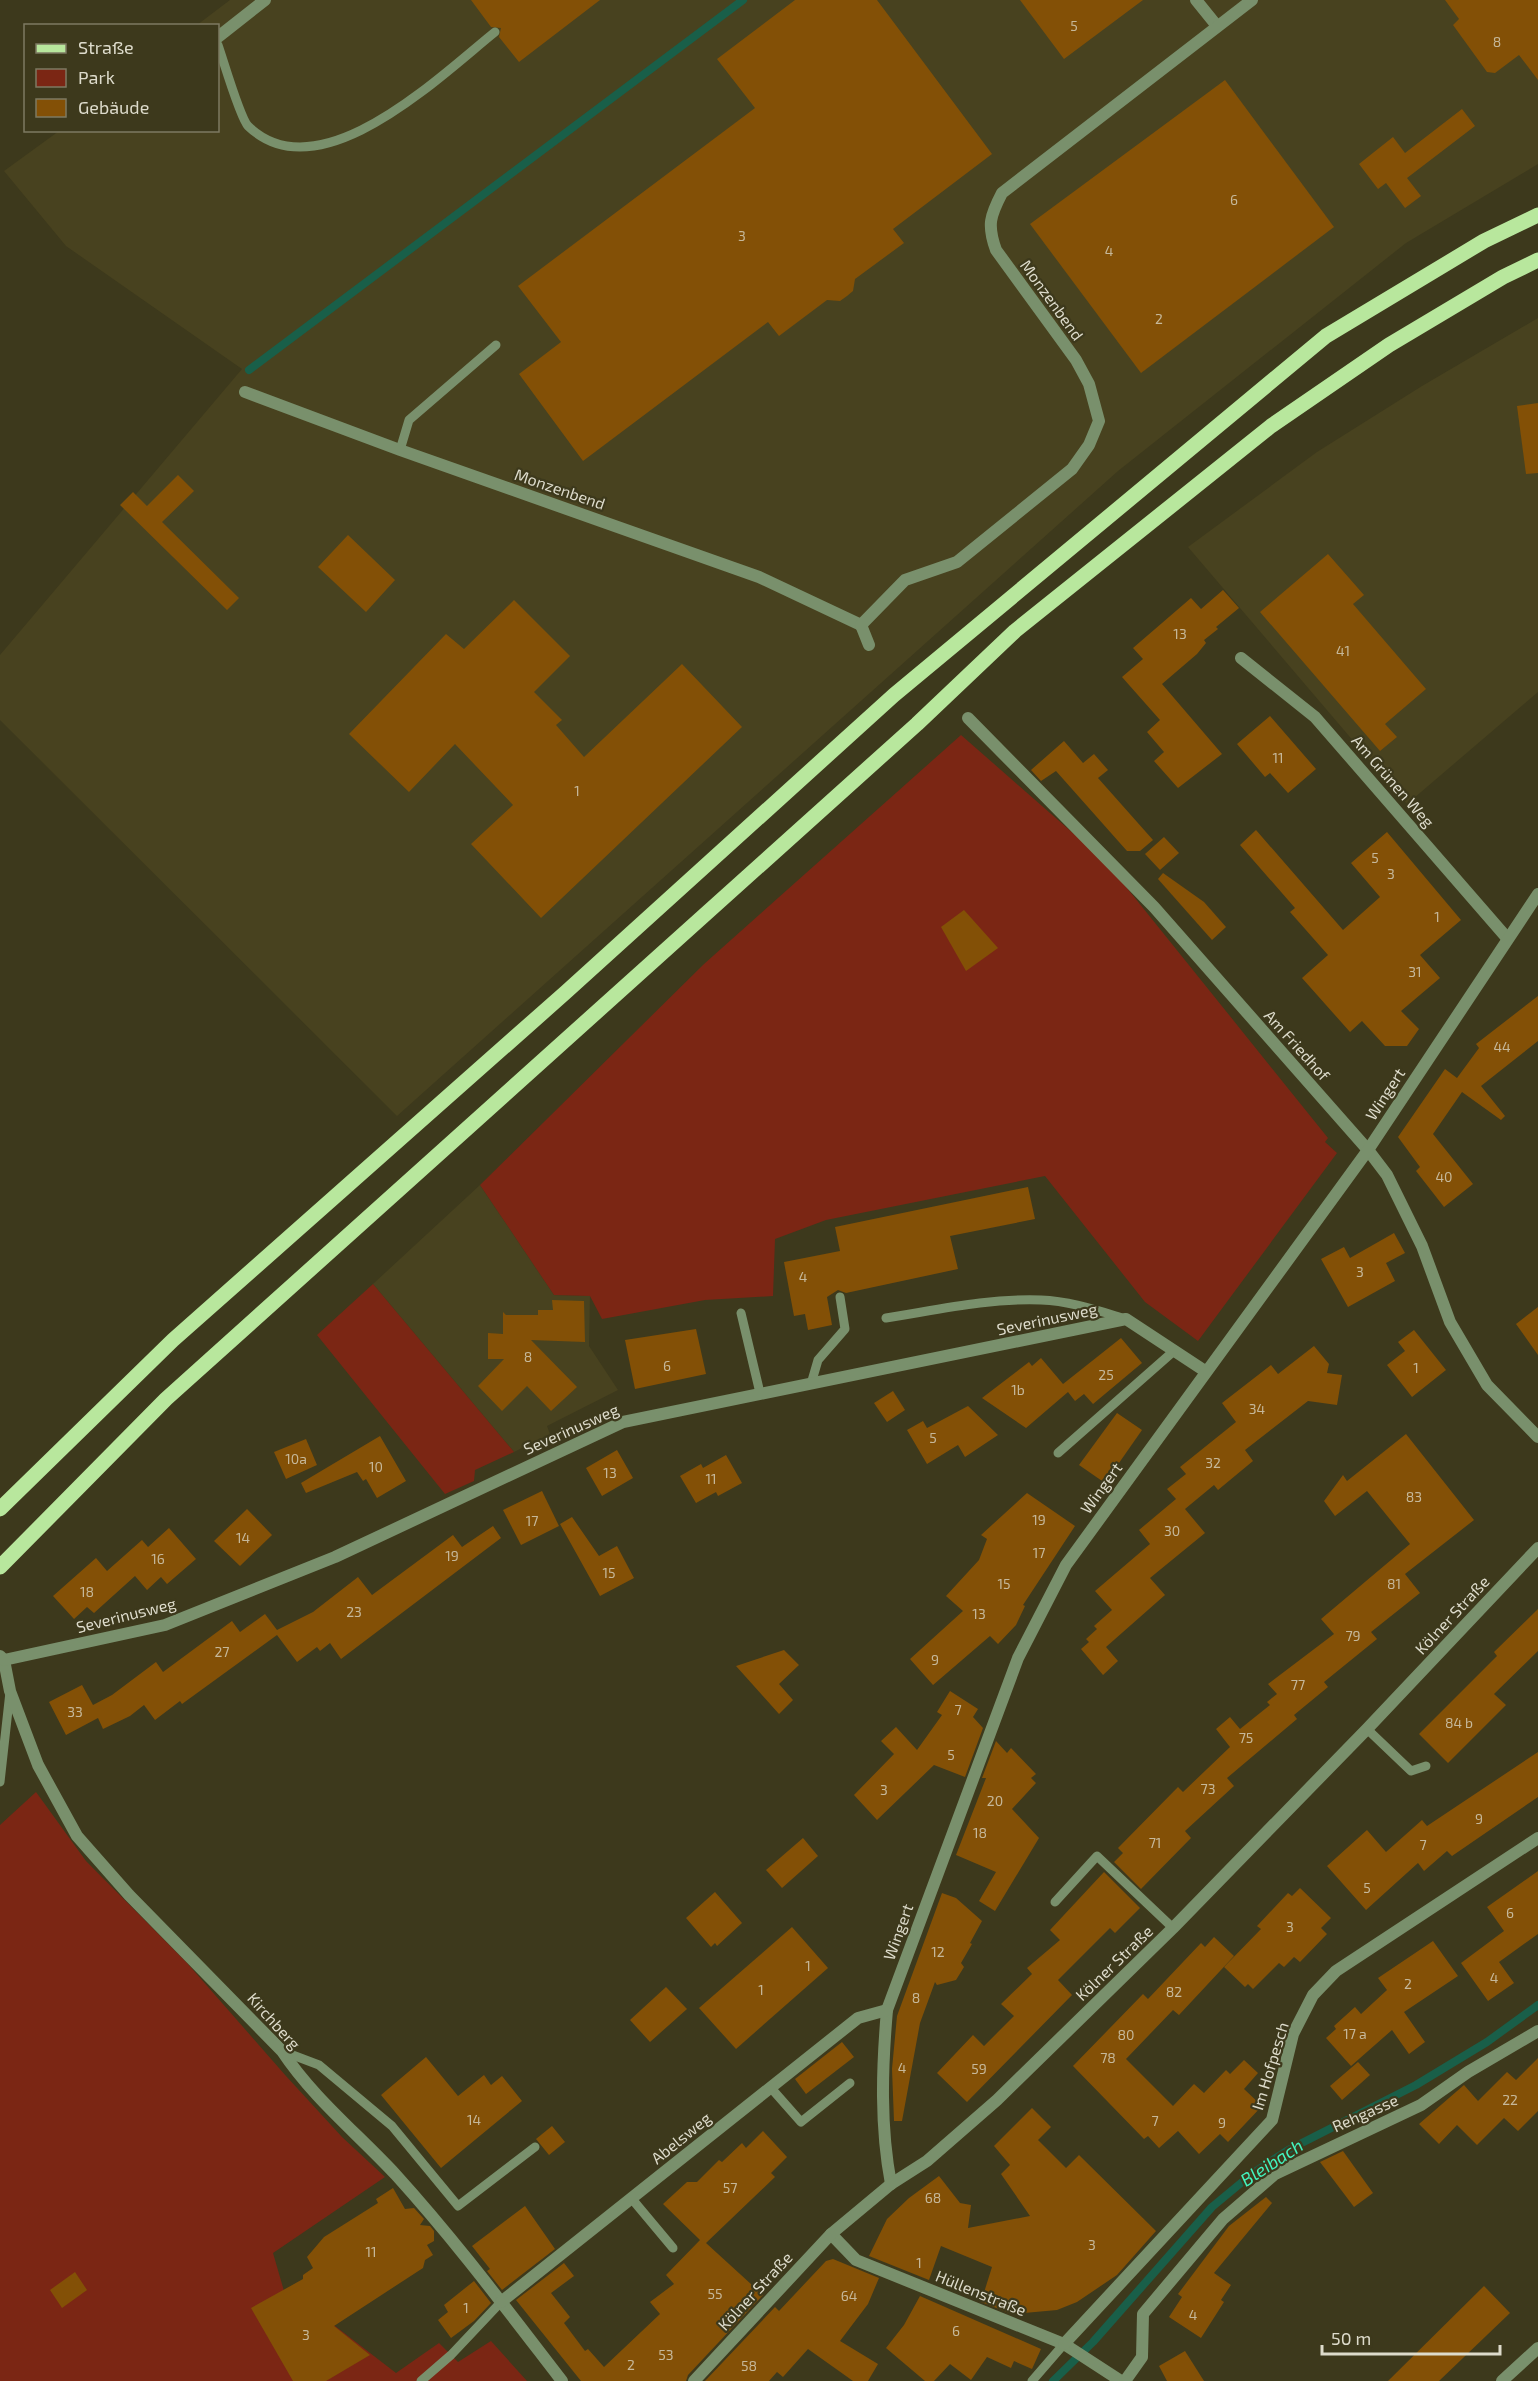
<svg xmlns="http://www.w3.org/2000/svg" width="1538" height="2381" font-family="'Exo 2',sans-serif">
  <style>
    .built { fill: #48421f }
    .green { fill: #7b2614 }
    .lines { fill: none; stroke-linecap: round; stroke-linejoin: round }
    .stream { stroke: #195f49; stroke-width: 8 }
    .building { fill: #835006 }
    .lane { stroke: #79906c; stroke-width: 9 }
    .street { stroke: #79906c; stroke-width: 12 }
    .primary { stroke: #b8e79d; stroke-width: 15 }
    .labels { text-anchor: middle; stroke-width: 4.5; stroke-linejoin: round; paint-order: stroke }
    .number-label { font-size: 14px; fill: #c6b89a }
    .street-label { font-size: 16px; fill: #dddbcb; stroke: #3d391c }
    .water-label { font-size: 18px; font-style: italic; fill: #43f4bf; stroke: #3d391c }
  </style>
  <rect width="100%" height="100%" fill="#3d391c"/>
  <g class="built">
    <path d="M230,0H1538V164L1406,243L1118,471L397,1116L0,720V655L242,369L66,246L4,171L59,131L218,130V26L197,25Z"/>
    <path d="M1538,318V692L1407,804L1188,547L1317,452L1422,386Z"/>
    <path d="M480,1185L554,1295L590,1296L589,1346L618,1390L547,1426L550,1434L514,1452L373,1284Z"/>
  </g>
  <g class="green">
    <path d="M961,735L1106,862L1328,1138L1325,1142L1337,1153L1198,1341L1145,1302L1045,1176L826,1220L775,1239L773,1296L705,1300L602,1319L590,1296L554,1295L480,1185L704,964Z"/>
    <path d="M373,1284L514,1452L475,1470L474,1481L445,1494L317,1335Z"/>
    <path d="M36,1792L86,1861L187,1963L286,2076L342,2137L385,2177L273,2253L284,2291L322,2316L396,2373L439,2343L458,2362L491,2341L527,2381H0V1825Z"/>
  </g>
  <g class="lines">
    <g class="stream">
      <path d="M249,370L743,0"/>
      <path d="M1053,2381L1093,2342L1212,2207L1253,2173L1288,2150L1416,2085L1487,2042L1538,2005"/>
    </g>
  </g>
  <g class="building">
    <path d="M471,0H600L519,62L499,37L501,28L491,27Z"/>
    <path d="M795,0H877L992,154L893,229L904,243L855,279L853,291L847,296L840,301L827,300L779,336L768,322L583,461L519,374L561,342L518,286L755,108L717,59Z"/>
    <path d="M1020,0H1143L1064,59Z"/>
    <path d="M1445,0H1538V80L1519,55L1495,73L1487,72L1453,25L1459,19Z"/>
    <path d="M1225,80L1334,227L1141,373L1030,224Z"/>
    <path d="M1462,109L1475,126L1407,178L1421,196L1405,208L1386,183L1378,189L1359,164L1393,137L1405,153Z"/>
    <path d="M1538,403V473L1526,474L1517,406Z"/>
    <path d="M178,475L194,491L162,522L239,598L227,610L120,505L133,492L147,506Z"/>
    <path d="M348,535L395,580L366,612L318,567Z"/>
    <path d="M1328,554L1364,595L1353,604L1426,689L1385,724L1397,737L1380,751L1260,612Z"/>
    <path d="M1223,590L1239,608L1216,627L1218,629L1204,640L1206,643L1197,654L1162,684L1222,754L1178,788L1154,761L1164,752L1147,732L1160,720L1122,677L1143,659L1133,648L1191,598L1201,609Z"/>
    <path d="M514,600L570,656L534,692L562,720L556,725L584,757L682,664L742,727L541,918L471,844L513,805L455,744L409,792L349,734L446,634L464,649Z"/>
    <path d="M1270,716L1316,769L1288,793L1270,773L1265,777L1237,744Z"/>
    <path d="M1064,741L1083,763L1094,754L1108,770L1098,778L1153,840L1140,851H1127L1056,771L1041,781L1031,770Z"/>
    <path d="M1256,830L1343,930L1380,897L1351,863L1387,832L1461,920L1420,955L1440,978L1401,1011L1419,1029L1407,1046H1385L1362,1021L1350,1032L1302,978L1328,955L1290,912L1295,908L1240,845Z"/>
    <path d="M1164,837L1179,853L1160,870L1145,854Z"/>
    <path d="M1163,873L1204,902L1226,927L1212,940L1158,879Z"/>
    <path d="M964,910L998,948L966,971L941,927Z"/>
    <path d="M1538,996V1041L1481,1086L1505,1116L1501,1120L1462,1092L1433,1134L1473,1184L1444,1207L1416,1171L1420,1167L1398,1137L1445,1069L1457,1078L1479,1048L1476,1044Z"/>
    <path d="M1028,1187L1035,1219L950,1236L958,1269L846,1293L838,1290L827,1297L832,1325L808,1330L805,1314L794,1316L784,1262L840,1251L835,1227Z"/>
    <path d="M1394,1233L1405,1253L1386,1263L1395,1281L1348,1307L1321,1259L1344,1247L1350,1258Z"/>
    <path d="M552,1300L584,1301L585,1342L531,1340L577,1387L551,1411L527,1386L502,1411L478,1386L504,1359H488V1333L503,1334V1312L506,1315H538V1310H553Z"/>
    <path d="M1538,1307V1355L1516,1324Z"/>
    <path d="M696,1329L706,1374L635,1389L625,1340Z"/>
    <path d="M1414,1330L1446,1370L1412,1397L1387,1365L1405,1351L1398,1342Z"/>
    <path d="M1121,1338L1142,1363L1093,1404L1084,1394L1075,1401L1068,1392L1026,1428L982,1398L1029,1362L1032,1366L1041,1358L1063,1384Z"/>
    <path d="M1314,1346L1329,1364L1327,1373L1342,1375L1337,1405L1308,1401L1245,1450L1253,1461L1218,1490L1214,1485L1185,1509L1205,1533L1150,1578L1165,1595L1106,1647L1118,1661L1103,1675L1081,1649L1089,1642L1086,1639L1097,1629L1094,1626L1112,1610L1095,1591L1150,1544L1139,1530L1176,1499L1167,1489L1186,1474L1180,1467L1236,1422L1222,1403L1271,1365L1278,1374Z"/>
    <path d="M893,1391L905,1410L887,1422L874,1403Z"/>
    <path d="M968,1406L998,1435L965,1457L958,1445L927,1464L907,1430L923,1421L927,1428Z"/>
    <path d="M1117,1413L1142,1430L1105,1483L1079,1465Z"/>
    <path d="M1406,1434L1474,1520L1405,1574L1420,1593L1371,1632L1377,1639L1324,1682L1328,1687L1294,1715L1297,1719L1227,1778L1234,1786L1185,1831L1191,1838L1141,1889L1114,1862L1123,1853L1118,1848L1178,1787L1183,1792L1230,1747L1216,1729L1230,1717L1240,1729L1270,1705L1267,1702L1277,1694L1268,1684L1334,1634L1321,1619L1410,1544L1367,1491L1335,1516L1324,1501L1343,1475L1347,1481Z"/>
    <path d="M380,1436L406,1481L377,1498L366,1479L363,1481L357,1472L306,1493L301,1483Z"/>
    <path d="M306,1439L317,1465L286,1479L274,1452Z"/>
    <path d="M617,1450L633,1478L602,1496L586,1468Z"/>
    <path d="M726,1455L742,1483L718,1496L716,1492L696,1503L680,1476L701,1464L703,1468Z"/>
    <path d="M542,1491L559,1526L521,1545L503,1510Z"/>
    <path d="M1027,1493L1075,1526L1023,1605L1025,1606L1016,1625L998,1644L990,1636L933,1685L910,1659L963,1611L946,1596L979,1560L987,1539L981,1535Z"/>
    <path d="M247,1509L272,1535L240,1566L214,1541Z"/>
    <path d="M572,1517L599,1556L617,1546L634,1578L600,1596L560,1524Z"/>
    <path d="M493,1526L501,1538L341,1659L330,1643L320,1651L317,1647L297,1662L277,1635L182,1704L180,1701L155,1720L144,1705L130,1716L103,1729L98,1718L66,1735L49,1702L82,1685L93,1705L112,1695L156,1662L163,1672L232,1621L240,1632L265,1614L277,1630L313,1612L358,1577L372,1595L453,1535L462,1547Z"/>
    <path d="M169,1528L196,1559L167,1584L161,1577L147,1590L135,1576L94,1613L87,1607L74,1619L53,1596L96,1558L107,1571L142,1540L148,1547Z"/>
    <path d="M1538,1609V1651L1494,1694L1506,1705L1448,1763L1419,1734L1497,1656L1494,1652Z"/>
    <path d="M784,1650L799,1665L779,1684L793,1700L779,1714L736,1666Z"/>
    <path d="M950,1691L978,1709L973,1717L983,1728L965,1777L934,1765L877,1820L854,1795L894,1754L881,1741L896,1727L917,1750L942,1715L937,1712Z"/>
    <path d="M996,1741L1007,1753L1011,1748L1036,1774L1031,1778L1036,1783L1012,1809L1039,1838L995,1911L979,1901L996,1872L956,1855L986,1778H982Z"/>
    <path d="M1538,1752V1797L1452,1856L1447,1851L1424,1871L1418,1863L1366,1910L1327,1866L1367,1830L1386,1852L1422,1820L1427,1826Z"/>
    <path d="M803,1838L818,1856L782,1888L766,1870Z"/>
    <path d="M1538,1871V1934L1499,1962L1514,1983L1488,2001L1461,1963L1504,1931L1487,1907Z"/>
    <path d="M1104,1872L1140,1908L1115,1933L1110,1928L1058,1980L1072,1995L967,2102L937,2073L973,2035L984,2046L1014,2016L1001,2004L1032,1974L1027,1968L1060,1940L1050,1930Z"/>
    <path d="M1300,1888L1331,1918L1321,1928L1327,1934L1300,1962L1294,1957L1284,1967L1279,1963L1253,1989L1248,1984L1245,1987L1224,1967L1261,1929L1257,1926L1273,1909L1288,1893L1292,1896Z"/>
    <path d="M715,1892L742,1923L717,1946L715,1943L711,1947L686,1918Z"/>
    <path d="M942,1893L956,1898L982,1921L970,1943L972,1944L961,1963L964,1967L956,1980L937,1985L935,1982L920,2023L902,2121H894L892,2069L897,2016Z"/>
    <path d="M792,1927L828,1968L736,2049L699,2008Z"/>
    <path d="M1214,1937L1234,1956L1179,2015L1173,2010L1126,2059L1173,2106L1194,2084L1204,2093L1226,2070L1230,2074L1244,2060L1258,2073L1244,2089L1262,2106L1228,2142L1220,2134L1199,2154L1178,2131L1159,2148L1148,2136L1144,2139L1073,2066L1143,1994L1148,1999L1201,1943L1205,1947Z"/>
    <path d="M1433,1941L1458,1976L1404,2012L1425,2042L1409,2054L1392,2030L1351,2066L1326,2038L1336,2029L1334,2026L1355,2007L1361,2014L1387,1990L1378,1978Z"/>
    <path d="M666,1987L687,2009L650,2042L630,2020Z"/>
    <path d="M842,2042L854,2057L806,2094L795,2079Z"/>
    <path d="M426,2057L458,2096L484,2075L491,2085L502,2076L522,2101L441,2168L381,2095Z"/>
    <path d="M1538,2058V2111L1518,2131L1504,2118L1477,2145L1457,2125L1439,2144L1419,2124L1464,2085L1478,2101L1507,2072L1516,2080Z"/>
    <path d="M1358,2062L1370,2075L1342,2100L1330,2086Z"/>
    <path d="M1032,2108L1051,2127L1038,2140L1066,2168L1079,2155L1156,2231L1117,2275L1077,2302L1057,2310L1012,2314L981,2302L992,2267L941,2246L929,2280L869,2256L887,2219L909,2198L939,2176L960,2203L971,2205L968,2228L1030,2216L1001,2174L1010,2165L994,2146Z"/>
    <path d="M552,2126L565,2142L549,2155L536,2139Z"/>
    <path d="M763,2131L787,2157L771,2173L775,2177L706,2243L763,2295L688,2375L686,2381H581L516,2300L564,2263L574,2276L551,2293L570,2317L564,2323L585,2351L588,2349L604,2367L660,2314L650,2302L674,2284L666,2275L700,2240L663,2204L687,2182H697L719,2160L722,2162L742,2143L746,2148Z"/>
    <path d="M1343,2151L1373,2193L1354,2207L1320,2162Z"/>
    <path d="M393,2188L405,2209L414,2208L424,2219L420,2225L430,2226L434,2231V2241L427,2245L433,2255L425,2260L423,2268L334,2326L370,2355L326,2381H293L251,2308L303,2279V2275L313,2268L307,2257L324,2237L378,2203L376,2199Z"/>
    <path d="M1266,2197L1272,2203L1214,2273L1231,2285L1221,2300L1224,2302L1201,2338L1169,2317L1182,2297L1178,2294L1229,2226Z"/>
    <path d="M525,2206L555,2249L502,2290L487,2271L490,2269L472,2246Z"/>
    <path d="M833,2259L879,2278L868,2304L840,2341L878,2364L868,2381H853L808,2349L783,2377L777,2372L769,2381H705L775,2307L779,2311L826,2261Z"/>
    <path d="M75,2272L87,2290L62,2308L50,2290Z"/>
    <path d="M474,2281L491,2303L474,2321L451,2338L438,2320L448,2312L444,2305Z"/>
    <path d="M1484,2286L1510,2313L1439,2381H1388Z"/>
    <path d="M920,2296L1041,2349L1032,2369L1014,2361L1011,2368L987,2357L971,2380L950,2364L934,2381H925L886,2348L904,2325Z"/>
    <path d="M1185,2351L1204,2381H1167L1159,2366Z"/>
  </g>
  <g class="lines">
    <g class="lane">
      <path d="M218,45C223,59 240,118 248,126C319,195 440,76 495,32"/>
      <path d="M400,450L409,420L496,345"/>
      <path d="M741,1313L760,1393"/>
      <path d="M886,1318C937,1310 989,1298 1041,1300C1070,1301 1099,1311 1126,1319"/>
      <path d="M811,1384L818,1360L845,1329L840,1297"/>
      <path d="M1058,1453L1175,1350"/>
      <path d="M1367,1729L1411,1771L1426,1766"/>
      <path d="M0,1782L10,1692"/>
      <path d="M1055,1902L1097,1856L1173,1928"/>
      <path d="M282,2051L319,2065L392,2126L458,2206L535,2147"/>
      <path d="M771,2088L801,2122L850,2083"/>
      <path d="M632,2199L673,2248"/>
      <path d="M421,2381L451,2355L501,2302"/>
      <path d="M1032,2381L1064,2344"/>
    </g>
    <g class="street">
      <path d="M1196,0L1217,26"/>
      <path d="M218,37L265,0"/>
      <path d="M245,392L400,450L759,577L861,625"/>
      <path d="M869,645L861,625L905,580L957,562L1072,469L1089,445L1099,421L1089,384L1076,360L996,250C987,225 990,216 1002,193L1252,0"/>
      <path d="M1241,658L1315,717L1507,938"/>
      <path d="M968,718L1154,907L1368,1150L1387,1175L1422,1246L1450,1322L1487,1385L1538,1437"/>
      <path d="M0,1656L4,1660L10,1691L38,1765L77,1836L129,1895L282,2051C313,2098 358,2134 396,2175C455,2240 508,2311 562,2381"/>
      <path d="M4,1660L165,1625L335,1557L623,1422L1126,1319L1205,1371"/>
      <path d="M891,2184C880,2126 882,2068 887,2010L1018,1658L1066,1565L1368,1150L1538,894"/>
      <path d="M831,2234L856,2260L1064,2344L1121,2381"/>
      <path d="M501,2302L858,2018L887,2010"/>
      <path d="M1064,2344L1272,2120L1293,2034L1313,1995L1336,1971L1538,1838"/>
      <path d="M694,2381L831,2234L891,2184L927,2161L997,2100L1173,1928L1367,1729L1538,1548"/>
      <path d="M1125,2381L1142,2357L1143,2314L1223,2219L1275,2174L1421,2105L1468,2072L1538,2031"/>
      <path d="M1502,2381L1538,2348"/>
    </g>
    <g class="primary">
      <path d="M0,1509L173,1340L566,992L894,695L1326,336L1484,241L1538,215"/>
      <path d="M0,1567L166,1399L917,724L1015,631L1271,426L1389,345L1503,277L1538,260"/>
    </g>
  </g>
  <g class="labels">
    <g class="number-label">
      <text x="1074" y="31">5</text>
      <text x="1497" y="47">8</text>
      <text x="1234" y="205">6</text>
      <text x="742" y="241">3</text>
      <text x="1109" y="256">4</text>
      <text x="1159" y="324">2</text>
      <text x="1180" y="639">13</text>
      <text x="1343" y="656">41</text>
      <text x="1278" y="763">11</text>
      <text x="577" y="796">1</text>
      <text x="1375" y="863">5</text>
      <text x="1391" y="879">3</text>
      <text x="1437" y="922">1</text>
      <text x="1415" y="977">31</text>
      <text x="1502" y="1052">44</text>
      <text x="1444" y="1182">40</text>
      <text x="1360" y="1277">3</text>
      <text x="803" y="1282">4</text>
      <text x="528" y="1362">8</text>
      <text x="667" y="1371">6</text>
      <text x="1416" y="1373">1</text>
      <text x="1106" y="1380">25</text>
      <text x="1018" y="1395">1b</text>
      <text x="1257" y="1414">34</text>
      <text x="933" y="1443">5</text>
      <text x="296" y="1464">10a</text>
      <text x="1213" y="1468">32</text>
      <text x="376" y="1472">10</text>
      <text x="610" y="1478">13</text>
      <text x="711" y="1484">11</text>
      <text x="1414" y="1502">83</text>
      <text x="1039" y="1525">19</text>
      <text x="532" y="1526">17</text>
      <text x="1172" y="1536">30</text>
      <text x="243" y="1543">14</text>
      <text x="1039" y="1558">17</text>
      <text x="452" y="1561">19</text>
      <text x="158" y="1564">16</text>
      <text x="609" y="1578">15</text>
      <text x="1004" y="1589">15</text>
      <text x="1394" y="1589">81</text>
      <text x="87" y="1597">18</text>
      <text x="354" y="1617">23</text>
      <text x="979" y="1619">13</text>
      <text x="1353" y="1641">79</text>
      <text x="222" y="1657">27</text>
      <text x="935" y="1665">9</text>
      <text x="1298" y="1690">77</text>
      <text x="958" y="1715">7</text>
      <text x="75" y="1717">33</text>
      <text x="1459" y="1728">84 b</text>
      <text x="1246" y="1743">75</text>
      <text x="951" y="1760">5</text>
      <text x="1208" y="1794">73</text>
      <text x="884" y="1795">3</text>
      <text x="995" y="1806">20</text>
      <text x="1479" y="1824">9</text>
      <text x="980" y="1838">18</text>
      <text x="1155" y="1848">71</text>
      <text x="1423" y="1850">7</text>
      <text x="1367" y="1893">5</text>
      <text x="1510" y="1918">6</text>
      <text x="1290" y="1932">3</text>
      <text x="938" y="1957">12</text>
      <text x="808" y="1971">1</text>
      <text x="1494" y="1983">4</text>
      <text x="1408" y="1989">2</text>
      <text x="761" y="1995">1</text>
      <text x="1174" y="1997">82</text>
      <text x="916" y="2003">8</text>
      <text x="1355" y="2039">17 a</text>
      <text x="1126" y="2040">80</text>
      <text x="1108" y="2063">78</text>
      <text x="902" y="2073">4</text>
      <text x="979" y="2074">59</text>
      <text x="1510" y="2105">22</text>
      <text x="474" y="2125">14</text>
      <text x="1155" y="2126">7</text>
      <text x="1222" y="2128">9</text>
      <text x="730" y="2193">57</text>
      <text x="933" y="2203">68</text>
      <text x="1092" y="2250">3</text>
      <text x="371" y="2257">11</text>
      <text x="919" y="2268">1</text>
      <text x="715" y="2299">55</text>
      <text x="849" y="2301">64</text>
      <text x="466" y="2313">1</text>
      <text x="1193" y="2320">4</text>
      <text x="956" y="2336">6</text>
      <text x="306" y="2340">3</text>
      <text x="666" y="2360">53</text>
      <text x="631" y="2370">2</text>
      <text x="749" y="2371">58</text>
    </g>
    <g class="street-label">
      <text transform="translate(1052 300) rotate(54)" y="6">Monzenbend</text>
      <text transform="translate(560 489) rotate(19)" y="6">Monzenbend</text>
      <text transform="translate(1393 781) rotate(49)" y="6">Am Grünen Weg</text>
      <text transform="translate(1297 1045) rotate(48)" y="6">Am Friedhof</text>
      <text transform="translate(1385 1094) rotate(-57)" y="6">Wingert</text>
      <text transform="translate(1047 1319) rotate(-12)" y="6">Severinusweg</text>
      <text transform="translate(571 1429) rotate(-24)" y="6">Severinusweg</text>
      <text transform="translate(1101 1488) rotate(-54)" y="6">Wingert</text>
      <text transform="translate(126 1615) rotate(-14)" y="6">Severinusweg</text>
      <text transform="translate(1452 1615) rotate(-47)" y="6">Kölner Straße</text>
      <text transform="translate(898 1932) rotate(-70)" y="6">Wingert</text>
      <text transform="translate(1114 1963) rotate(-44)" y="6">Kölner Straße</text>
      <text transform="translate(274 2021) rotate(48)" y="6">Kirchberg</text>
      <text transform="translate(1270 2066) rotate(-73)" y="6">Im Hofpesch</text>
      <text transform="translate(1365 2113) rotate(-24)" y="6">Rehgasse</text>
      <text transform="translate(681 2138) rotate(-39)" y="6">Abelsweg</text>
      <text transform="translate(755 2291) rotate(-47)" y="6">Kölner Straße</text>
      <text transform="translate(981 2293) rotate(22)" y="6">Hüllenstraße</text>
    </g>
    <g class="water-label">
      <text transform="translate(1272 2163) rotate(-33)" y="6">Bleibach</text>
    </g>
  </g>
  <rect x="24" y="24" width="195" height="108" fill="#3d391c" stroke="#7d7a62" stroke-width="1.5"/>
  <rect x="36" y="44" width="30" height="9" fill="#b8e79d" stroke="#7d7a62" stroke-width="1.5"/>
  <text x="78" y="54" font-size="18" fill="#dddbcb">Straße</text>
  <rect x="36" y="69" width="30" height="18" fill="#7b2614" stroke="#7d7a62" stroke-width="1.5"/>
  <text x="78" y="84" font-size="18" fill="#dddbcb">Park</text>
  <rect x="36" y="99" width="30" height="18" fill="#835006" stroke="#7d7a62" stroke-width="1.5"/>
  <text x="78" y="114" font-size="18" fill="#dddbcb">Gebäude</text>
  <path d="M1322 2345v9h178v-9" fill="none" stroke="#dddbcb" stroke-width="3"/>
  <text x="1331" y="2345" font-size="18" fill="#dddbcb" stroke="#3d391c" stroke-width="4.5" paint-order="stroke">50 m</text>
</svg>
